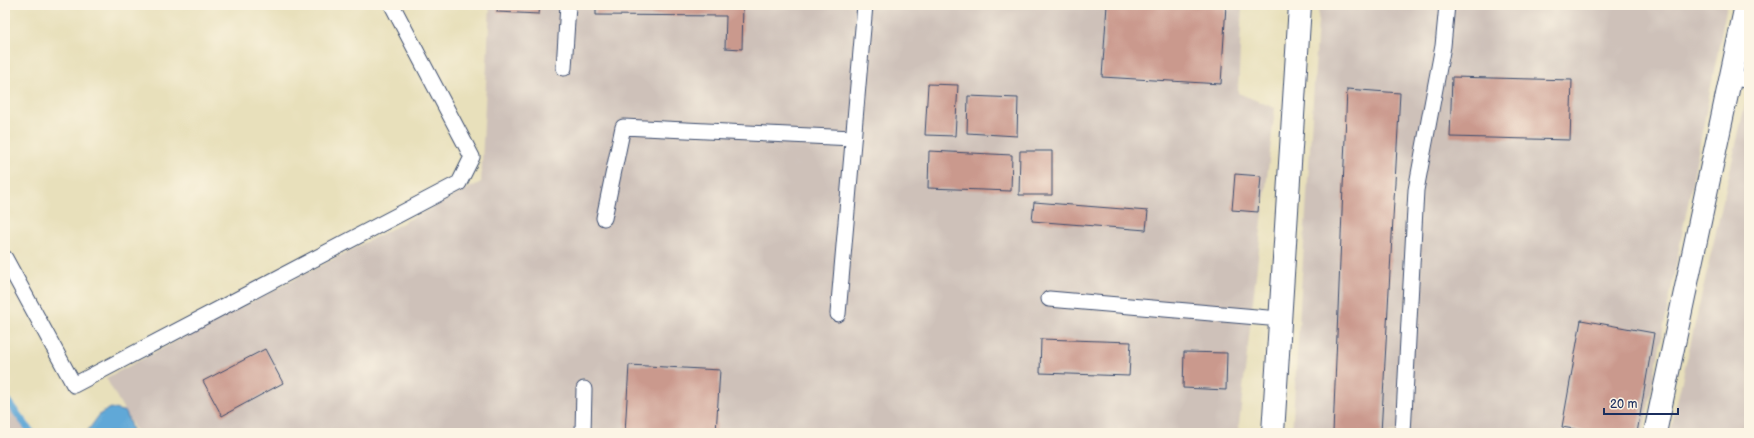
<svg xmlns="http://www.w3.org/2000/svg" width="1754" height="438" font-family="'Balsamiq Sans',sans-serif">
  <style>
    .industrial { fill: #cec1b9 }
    .water { fill: #60a8d7; stroke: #3e6c9a }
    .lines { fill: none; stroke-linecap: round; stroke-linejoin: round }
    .stream { stroke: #60a8d7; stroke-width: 7 }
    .building { fill: #ca998d }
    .service-casing { stroke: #3a4a6c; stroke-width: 17 }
    .minor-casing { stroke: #3a4a6c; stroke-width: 24 }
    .service { stroke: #fff; stroke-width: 15 }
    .minor { stroke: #fff; stroke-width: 22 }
  </style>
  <rect width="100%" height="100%" fill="#fcf5e5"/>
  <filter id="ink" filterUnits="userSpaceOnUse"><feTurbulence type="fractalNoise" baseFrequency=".025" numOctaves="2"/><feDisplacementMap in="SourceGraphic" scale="8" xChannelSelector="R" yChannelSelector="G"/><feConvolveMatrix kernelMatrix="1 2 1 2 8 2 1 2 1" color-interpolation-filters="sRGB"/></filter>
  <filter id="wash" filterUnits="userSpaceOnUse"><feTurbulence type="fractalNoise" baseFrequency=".012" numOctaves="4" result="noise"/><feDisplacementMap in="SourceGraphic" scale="16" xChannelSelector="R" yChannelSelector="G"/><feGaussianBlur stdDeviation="0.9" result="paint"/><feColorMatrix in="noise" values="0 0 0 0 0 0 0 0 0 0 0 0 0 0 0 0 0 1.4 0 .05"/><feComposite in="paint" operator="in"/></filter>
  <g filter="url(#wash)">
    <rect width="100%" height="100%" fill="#e8e0bb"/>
    <g class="industrial">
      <path d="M490,5H1242L1238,93L1275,108L1238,433H137L106,378L481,182Z"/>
      <path d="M1319,5H1727L1643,433H1292Z"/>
      <path d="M1749,87V433H1670Z"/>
      <path d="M5,398L32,433H5Z"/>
    </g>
    <path class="water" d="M111,408L126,412L133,433H86L100,414Z"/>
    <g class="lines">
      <path class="stream" d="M5,398L32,433"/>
    </g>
    <g id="blocks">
      <g class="building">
        <path d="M498,5H540L539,14L497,12Z"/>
        <path d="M596,5H743L742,49L725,48L726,16L596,15Z"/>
        <path d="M1107,5H1226L1221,84L1102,77Z"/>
        <path d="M1452,77L1572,80L1570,140L1450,137Z"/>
        <path d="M928,84L958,85L955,136L925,135Z"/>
        <path d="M1347,89L1400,93L1381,433H1333Z"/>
        <path d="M968,96L1018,98L1017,136L967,133Z"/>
        <path d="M929,151L1012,155L1011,191L928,188Z"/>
        <path d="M1020,151H1052V195H1019Z"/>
        <path d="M1235,174L1261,176L1258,212L1232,210Z"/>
        <path d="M1034,202L1148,211L1146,230L1032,221Z"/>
        <path d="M1581,320L1654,333L1637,433H1597L1562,427Z"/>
        <path d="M1041,339L1131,342L1129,376L1040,373Z"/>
        <path d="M265,349L283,383L222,416L203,381Z"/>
        <path d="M1184,352L1227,353L1226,390L1183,388Z"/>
        <path d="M629,365L720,370L716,433H625Z"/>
      </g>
    </g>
  </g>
  <g filter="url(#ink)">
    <use href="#blocks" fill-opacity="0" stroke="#3a4a6c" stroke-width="1"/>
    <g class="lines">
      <g class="service-casing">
        <g id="service">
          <path d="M564,68L568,5"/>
          <path d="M1731,77L1749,81"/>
          <path d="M604,218L623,127L853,138"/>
          <path d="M5,258L74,385L459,183L472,157L392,5"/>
          <path d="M1049,299L1280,319"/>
          <path d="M838,314L865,5"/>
          <path d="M583,433L584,389"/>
          <path d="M1403,433L1416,190L1443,46L1447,5"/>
        </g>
      </g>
      <g class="minor-casing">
        <g id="minor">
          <path d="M1273,433L1300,5"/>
          <path d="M1655,433L1746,5"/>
        </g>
      </g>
      <use href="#service" class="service"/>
      <use href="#minor" class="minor"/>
    </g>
  </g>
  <rect width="1754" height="438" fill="none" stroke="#fcf5e5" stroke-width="20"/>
  <path d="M1604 408v6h74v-6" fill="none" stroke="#1b2f5e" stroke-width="2"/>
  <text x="1610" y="408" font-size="12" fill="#1b2f5e" stroke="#fcf5e5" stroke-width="3" paint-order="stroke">20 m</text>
</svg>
